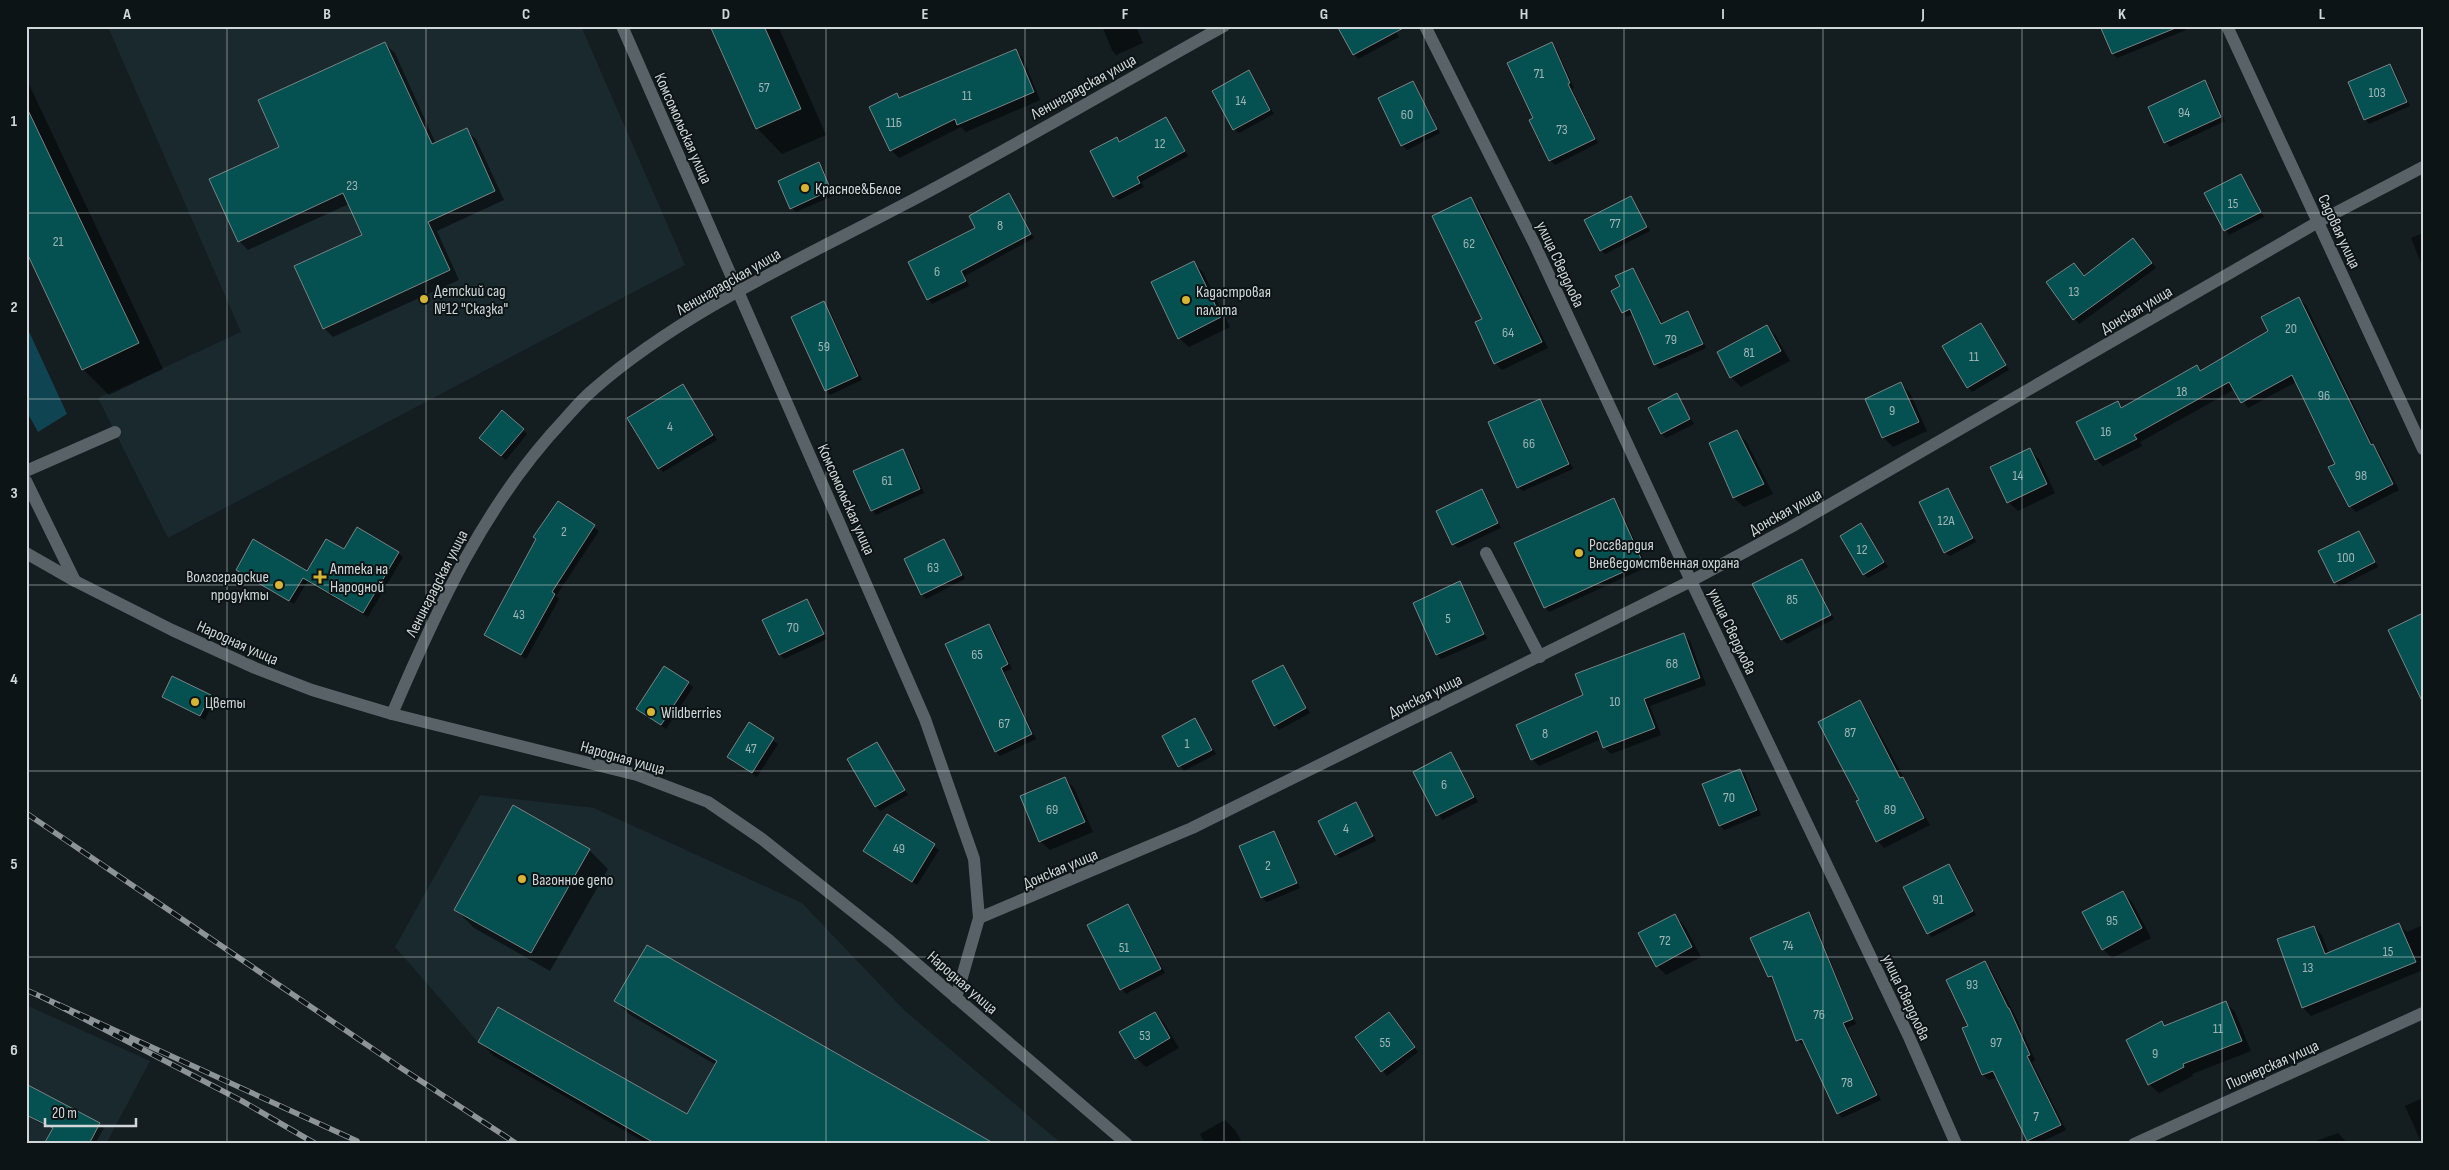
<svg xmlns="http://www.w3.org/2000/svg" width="2449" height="1170" font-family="'Sofia Sans Condensed',sans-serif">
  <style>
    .built { fill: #1a292e }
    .green { fill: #0f4453 }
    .shadow { fill: #0007 }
    .building { fill: #055051; stroke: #798484 }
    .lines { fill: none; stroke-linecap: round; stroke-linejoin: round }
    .service { stroke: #596367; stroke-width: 12 }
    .minor { stroke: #596367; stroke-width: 12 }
    .tertiary { stroke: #596367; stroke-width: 12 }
    .rail-casing { stroke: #8d9497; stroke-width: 5.5 }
    .rail { stroke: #0c1416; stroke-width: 4; stroke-dasharray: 11; stroke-linecap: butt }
    .grid { fill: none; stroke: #d1d7d9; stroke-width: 1; stroke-opacity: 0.55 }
    .poi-dot { fill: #d6b534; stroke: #0c1416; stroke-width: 2 }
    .labels { text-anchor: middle; stroke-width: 4; stroke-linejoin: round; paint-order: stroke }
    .number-label { font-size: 14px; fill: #9eb5b7 }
    .street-label { font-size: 16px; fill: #d1d7d9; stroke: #0c1416 }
    .poi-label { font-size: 16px; fill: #d1d7d9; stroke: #0c1416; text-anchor: start }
    .neatline { fill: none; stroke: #d1d7d9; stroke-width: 2 }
    .grid-label { font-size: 16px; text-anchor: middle; font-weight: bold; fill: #d1d7d9 }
  </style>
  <rect width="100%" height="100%" fill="#141d20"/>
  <g class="built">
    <path d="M111,26H581L685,265L168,538L98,398L241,332L108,27Z"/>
    <path d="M480,795L594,808L802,903L904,1010L1062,1144H656L478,1042L395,947Z"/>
    <path d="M26,1005L150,1061L106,1144H26Z"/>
  </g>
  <path class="green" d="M26,325L67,414L38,432L26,410Z"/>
  <g class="shadow">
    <path d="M711,26H778L826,135L782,154L757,128Z"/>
    <path d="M1102,26H1136L1143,43L1116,55L1112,50Z"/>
    <path d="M1393,26L1399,37L1358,59L1354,54Z"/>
    <path d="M2101,26H2184L2186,30L2117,58L2113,54Z"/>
    <path d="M385,44L395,53L436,144L466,130L476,139L504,200L437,231L459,280L333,337L324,328L363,236L349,204L248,250L239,241L281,147Z"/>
    <path d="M1551,44L1556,48L1574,88L1572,89L1598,143L1555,165L1550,160L1531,121L1535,119Z"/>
    <path d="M1015,51L1023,58L1040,100L966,132L961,127L899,158L891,150L897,95L900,98Z"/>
    <path d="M2390,66L2394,70L2410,106L2369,124L2365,119Z"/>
    <path d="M1249,72L1274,114L1239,133L1234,129Z"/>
    <path d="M26,78L163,369L109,395L83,369L26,248Z"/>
    <path d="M1412,82L1417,87L1440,133L1407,150L1402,145Z"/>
    <path d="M2204,82L2209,86L2225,121L2170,147L2165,142Z"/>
    <path d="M1166,119L1188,156L1141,182L1144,187L1119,200L1114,196L1117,139L1121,143Z"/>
    <path d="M818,164L823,168L835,195L796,212L792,208Z"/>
    <path d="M2241,176L2264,217L2229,235L2206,194Z"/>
    <path d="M1009,195L1034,238L965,276L969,286L932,304L928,299L977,229Z"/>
    <path d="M1631,197L1650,231L1605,254L1601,250Z"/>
    <path d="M1471,199L1477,205L1548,348L1502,370L1495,363L1484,319Z"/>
    <path d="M2423,233V268L2411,238Z"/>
    <path d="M2137,244L2156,268L2079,324L2048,282L2074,264L2085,277Z"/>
    <path d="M1193,263L1203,272L1230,327L1189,347L1179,338Z"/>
    <path d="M1633,270L1637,274L1663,324L1688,313L1692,317L1706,348L1660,369L1655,364L1633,314L1627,317L1623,312Z"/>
    <path d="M2299,299L2306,305L2374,447L2379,452L2399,490L2356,512L2350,506L2337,464L2296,382L2248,408L2235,389L2140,442L2142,446L2103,466L2096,459L2117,403L2123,408L2197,367L2202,372L2270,332Z"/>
    <path d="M824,303L828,307L862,380L830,395L826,390Z"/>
    <path d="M1980,325L2009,370L1972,392L1968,387Z"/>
    <path d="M1767,327L1776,336L1790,361L1741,387L1732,378L1718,353Z"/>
    <path d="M1901,384L1910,393L1927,431L1893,447L1883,437Z"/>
    <path d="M683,385L717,440L663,472L659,468Z"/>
    <path d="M1677,395L1694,424L1666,438L1662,434Z"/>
    <path d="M1540,400L1544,405L1573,469L1523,491L1518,487Z"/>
    <path d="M523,430L527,434L506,460L485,442Z"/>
    <path d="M1736,432L1746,441L1773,494L1744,507L1734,498L1711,444Z"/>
    <path d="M2029,449L2039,459L2055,493L2018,511L2008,502Z"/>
    <path d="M902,450L907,455L924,493L876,515L872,510Z"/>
    <path d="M1947,489L1952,494L1976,542L1950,556L1945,552Z"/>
    <path d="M1481,491L1486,495L1501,528L1458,548L1453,544Z"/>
    <path d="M1614,500L1618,504L1647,567L1549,612L1545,607Z"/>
    <path d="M558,502L599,531L556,596L559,599L526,659L485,634Z"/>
    <path d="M1861,525L1888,567L1868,578L1864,574Z"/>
    <path d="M2359,532L2378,567L2339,587L2335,582Z"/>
    <path d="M944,540L948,545L965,579L926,599L922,594Z"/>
    <path d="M345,551L398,553L403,557L368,617L307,582L294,604L237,570L307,572Z"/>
    <path d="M1802,561L1806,565L1834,619L1787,644L1782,639L1754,585Z"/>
    <path d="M1460,583L1464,587L1487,639L1441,659L1437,654Z"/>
    <path d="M807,601L811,605L827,639L784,659L780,654Z"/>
    <path d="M989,625L994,630L1012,669L1004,672L1036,739L1000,756L996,751Z"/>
    <path d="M1683,634L1690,641L1706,685L1650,706L1661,735L1611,754L1604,747L1601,739L1539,766L1532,759L1585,696Z"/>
    <path d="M1283,667L1310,713L1279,730L1275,725Z"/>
    <path d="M688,683L693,687L666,729L638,709Z"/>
    <path d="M210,696L214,701L205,720L163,697Z"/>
    <path d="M1860,702L1866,709L1930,825L1884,848L1878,841L1860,800Z"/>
    <path d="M1195,720L1216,754L1184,771L1163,736Z"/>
    <path d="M750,724L778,744L757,777L728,757Z"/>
    <path d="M877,744L908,795L880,811L876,806Z"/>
    <path d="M1451,754L1478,802L1442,820L1415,772Z"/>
    <path d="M1740,770L1745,774L1761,815L1724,830L1720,825Z"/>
    <path d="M1064,778L1074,788L1093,832L1050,850L1040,841Z"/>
    <path d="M1356,804L1360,808L1376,841L1340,858L1336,854Z"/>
    <path d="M513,807L589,850L608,869L550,971L474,928L455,909Z"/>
    <path d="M887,816L939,850L917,885L865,851Z"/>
    <path d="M1274,832L1278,837L1300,888L1267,902L1262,898L1240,847Z"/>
    <path d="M1949,865L1953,869L1976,915L1932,937L1928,933Z"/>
    <path d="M2122,892L2132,902L2151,938L2112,958L2103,949Z"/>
    <path d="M1128,906L1132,910L1165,973L1126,994L1122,989L1089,926Z"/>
    <path d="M1809,914L1813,918L1856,1024L1847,1028L1881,1100L1842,1118L1838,1113L1805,1043L1802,1044L1797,1040L1775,980L1769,977Z"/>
    <path d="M1674,915L1684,925L1701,957L1666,975L1657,966Z"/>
    <path d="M2399,925L2407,932L2423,925V970L2311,1016L2303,1008L2279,940L2314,927L2322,935L2329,954Z"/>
    <path d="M1985,962L1990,968L2015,1015L2035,1060L2032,1062L2066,1130L2037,1144H2032L2028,1140L1998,1077L1989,1080L1983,1075L1963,1029L1970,1026Z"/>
    <path d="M616,1001L992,1144H648L494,1056L480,1042L687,1116L716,1065L630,1015Z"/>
    <path d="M2226,1003L2235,1012L2251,1051L2192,1074L2193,1076L2159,1093L2149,1084L2162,1023L2165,1027Z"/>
    <path d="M1155,1013L1164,1023L1179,1048L1146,1067L1136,1058Z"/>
    <path d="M1393,1018L1418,1052L1387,1076L1357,1038Z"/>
    <path d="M26,1086L100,1124L104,1128L95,1144H45L53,1129L26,1116Z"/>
    <path d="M2423,1098V1144H2422L2405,1106Z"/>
    <path d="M1225,1120L1235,1130L1243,1144H1205L1200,1134Z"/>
    <path d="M2338,1133L2348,1144H2307Z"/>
  </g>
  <g class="building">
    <path d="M710,26H764L801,109L756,129Z"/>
    <path d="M1337,26H1407L1353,55Z"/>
    <path d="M2100,26H2178V27L2112,54Z"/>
    <path d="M385,42L432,144L467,128L495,191L428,222L450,270L323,329L294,266L362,235L343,193L238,242L209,179L279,147L258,100Z"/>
    <path d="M1552,42L1570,83L1568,84L1595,139L1549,161L1529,120L1533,118L1507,63Z"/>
    <path d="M1016,49L1034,92L957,125L955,119L890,151L869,107L897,93L899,98Z"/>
    <path d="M2390,64L2407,102L2364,120L2348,82Z"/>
    <path d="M1249,70L1270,110L1233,130L1212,91Z"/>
    <path d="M2205,80L2221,117L2164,143L2148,107Z"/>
    <path d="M1413,81L1437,129L1401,146L1378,98Z"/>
    <path d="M26,106L139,343L82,370L26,251Z"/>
    <path d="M1166,117L1185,151L1137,177L1140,183L1113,197L1090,151L1117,137L1119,142Z"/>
    <path d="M819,162L831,190L790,209L778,181Z"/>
    <path d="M2241,174L2261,212L2224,231L2204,193Z"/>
    <path d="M1009,193L1031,234L961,271L966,281L927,300L908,262L975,228L969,216Z"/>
    <path d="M1631,196L1647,227L1600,251L1584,220Z"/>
    <path d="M1471,197L1542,342L1494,364L1475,322L1482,319L1432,216Z"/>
    <path d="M2133,238L2152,263L2073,320L2046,282L2074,263L2084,276Z"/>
    <path d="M1194,261L1221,317L1178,339L1151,282Z"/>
    <path d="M1633,268L1661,324L1688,311L1703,344L1654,365L1630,309L1622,313L1611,291L1620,286L1615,276Z"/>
    <path d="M2299,297L2371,445L2373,444L2393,484L2349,507L2328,467L2335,464L2292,375L2241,403L2229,382L2134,435L2137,439L2095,460L2076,422L2118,401L2121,408L2197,365L2200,371L2268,331L2261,317Z"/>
    <path d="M824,301L858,376L825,391L791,317Z"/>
    <path d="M1981,323L2006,365L1967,388L1942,346Z"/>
    <path d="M1767,325L1781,351L1730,378L1717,352Z"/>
    <path d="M1901,382L1919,422L1882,438L1865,399Z"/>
    <path d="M683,384L713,435L658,469L627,418Z"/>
    <path d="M1677,393L1690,419L1661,434L1648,408Z"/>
    <path d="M1540,399L1569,464L1517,488L1488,422Z"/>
    <path d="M502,410L524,429L501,456L479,438Z"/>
    <path d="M1737,430L1764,484L1733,498L1709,443Z"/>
    <path d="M2030,448L2047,484L2007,503L1990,467Z"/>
    <path d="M903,449L920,489L871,511L853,471Z"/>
    <path d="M1948,488L1973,538L1944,553L1919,502Z"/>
    <path d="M1482,489L1498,523L1452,545L1436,511Z"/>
    <path d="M1614,498L1643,563L1544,608L1514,543Z"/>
    <path d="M558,501L595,525L552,592L555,594L521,655L484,635L536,539L533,537Z"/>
    <path d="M1861,523L1884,562L1863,575L1840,536Z"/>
    <path d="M357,527L399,552L363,613L303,578L289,601L236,570L253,539L307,571L326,539L344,549Z"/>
    <path d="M2359,531L2375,562L2334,583L2318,551Z"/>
    <path d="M944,539L962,575L921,595L904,559Z"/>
    <path d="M1802,559L1831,615L1781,640L1752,584Z"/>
    <path d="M1460,581L1484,634L1436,655L1413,603Z"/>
    <path d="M807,599L824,634L779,655L762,620Z"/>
    <path d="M2423,613V703L2388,630Z"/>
    <path d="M989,624L1008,664L1001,668L1032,734L995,752L945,644Z"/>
    <path d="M1684,633L1700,678L1644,699L1655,728L1603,748L1597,731L1531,760L1516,725L1583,695L1575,674Z"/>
    <path d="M1283,665L1306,708L1274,726L1252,681Z"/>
    <path d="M664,666L689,682L661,725L636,709Z"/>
    <path d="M172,676L211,695L200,716L162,697Z"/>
    <path d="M1860,700L1900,778L1903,777L1924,818L1876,842L1856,801L1859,800L1818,722Z"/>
    <path d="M1195,718L1212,750L1178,767L1162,736Z"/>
    <path d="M749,722L774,738L752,773L727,757Z"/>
    <path d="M877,742L905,790L875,807L847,759Z"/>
    <path d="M1451,752L1474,797L1436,816L1413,772Z"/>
    <path d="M1740,769L1757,810L1719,826L1702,784Z"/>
    <path d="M1065,777L1085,822L1039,842L1020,796Z"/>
    <path d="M1356,802L1373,836L1335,855L1318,821Z"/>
    <path d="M513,805L590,849L531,953L454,910Z"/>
    <path d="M887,814L935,844L912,882L863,851Z"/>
    <path d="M1274,831L1297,883L1261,898L1239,846Z"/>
    <path d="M1949,864L1973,911L1927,934L1903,887Z"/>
    <path d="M2123,891L2142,928L2102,950L2082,912Z"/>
    <path d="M1128,904L1161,969L1120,990L1087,925Z"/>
    <path d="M1809,912L1853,1019L1843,1023L1877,1095L1837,1114L1802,1039L1796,1041L1772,976L1768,977L1750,938Z"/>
    <path d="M1675,914L1692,947L1656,967L1638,933Z"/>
    <path d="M2399,923L2416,962L2302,1008L2277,939L2314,926L2325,954Z"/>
    <path d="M647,945L995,1144H656L478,1042L498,1007L687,1114L717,1061L614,1001Z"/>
    <path d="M1985,961L2008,1008H2009L2030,1055L2027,1056L2061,1125L2027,1141L1993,1071L1982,1075L1962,1028L1968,1026L1946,980Z"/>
    <path d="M2226,1001L2242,1041L2183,1064L2184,1067L2148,1085L2126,1040L2162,1021L2164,1026Z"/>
    <path d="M1155,1012L1170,1038L1135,1059L1119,1032Z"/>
    <path d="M1389,1012L1415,1047L1381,1072L1355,1037Z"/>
    <path d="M26,1084L100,1123L89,1144H44L53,1128L26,1115Z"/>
  </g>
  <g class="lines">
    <g class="service">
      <path d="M26,471L115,432"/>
      <path d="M1486,553L1540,657"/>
    </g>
    <g class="minor">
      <path d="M622,26L925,719L974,859L979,918L956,998"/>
      <path d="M1425,26L1534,243L1691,581L1909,1037L1956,1144"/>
      <path d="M2227,26L2423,449"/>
      <path d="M26,481L75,581"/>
      <path d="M979,918L1192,828L1691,581L1791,527L2318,222L2423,167"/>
      <path d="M2134,1144L2423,1013"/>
    </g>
    <g class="tertiary">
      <path d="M26,553L75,581L172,630L255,668L312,690L392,714L637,775L708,802L762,839L890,941L1127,1144"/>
      <path d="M392,714C437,609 484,505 563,421C573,410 583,398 594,389C682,312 799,260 901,206C1010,149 1116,86 1224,26"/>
    </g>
    <g class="rail-casing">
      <g id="rail">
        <path d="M26,813L398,1066L517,1144"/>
        <path d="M26,990L42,997"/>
        <path d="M316,1144L242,1101L42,997L357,1141"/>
      </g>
    </g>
    <use href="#rail" class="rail"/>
  </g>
  <path class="grid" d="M227,26V1144M426,26V1144M626,26V1144M826,26V1144M1025,26V1144M1224,26V1144M1424,26V1144M1624,26V1144M1823,26V1144M2022,26V1144M2222,26V1144M26,213H2423M26,399H2423M26,585H2423M26,771H2423M26,957H2423"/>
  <g class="poi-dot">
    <circle cx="805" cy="188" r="5"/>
    <circle cx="424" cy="299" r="5"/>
    <circle cx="1186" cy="300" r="5"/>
    <circle cx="1579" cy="553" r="5"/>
    <path d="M317.5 569.5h5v5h5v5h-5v5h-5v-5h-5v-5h5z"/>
    <circle cx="279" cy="585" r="5"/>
    <circle cx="195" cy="702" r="5"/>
    <circle cx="651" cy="712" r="5"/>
    <circle cx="522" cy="879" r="5"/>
  </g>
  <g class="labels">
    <g class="number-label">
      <text x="1539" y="78">71</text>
      <text x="764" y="92">57</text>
      <text x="2377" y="97">103</text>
      <text x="967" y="100">11</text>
      <text x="1241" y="105">14</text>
      <text x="2184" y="117">94</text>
      <text x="1407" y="119">60</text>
      <text x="894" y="127">11Б</text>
      <text x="1562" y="134">73</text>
      <text x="1160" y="148">12</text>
      <text x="352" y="190">23</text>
      <text x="2233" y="208">15</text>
      <text x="1615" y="228">77</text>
      <text x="1000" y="230">8</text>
      <text x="58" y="246">21</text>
      <text x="1469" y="248">62</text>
      <text x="937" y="276">6</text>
      <text x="2074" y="296">13</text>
      <text x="2291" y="333">20</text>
      <text x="1508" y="337">64</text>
      <text x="1671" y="344">79</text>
      <text x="824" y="351">59</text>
      <text x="1749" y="357">81</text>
      <text x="1974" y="361">11</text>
      <text x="2182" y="396">18</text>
      <text x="2324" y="400">96</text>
      <text x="1892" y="415">9</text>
      <text x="670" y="431">4</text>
      <text x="2106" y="436">16</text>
      <text x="1529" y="448">66</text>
      <text x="2018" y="480">14</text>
      <text x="2361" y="480">98</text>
      <text x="887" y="485">61</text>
      <text x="1946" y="525">12А</text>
      <text x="564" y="536">2</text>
      <text x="1862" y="554">12</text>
      <text x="2346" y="562">100</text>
      <text x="933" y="572">63</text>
      <text x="1792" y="604">85</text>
      <text x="519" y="619">43</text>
      <text x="1448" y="623">5</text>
      <text x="793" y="632">70</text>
      <text x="977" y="659">65</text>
      <text x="1672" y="668">68</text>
      <text x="1615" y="706">10</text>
      <text x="1004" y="728">67</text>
      <text x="1850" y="737">87</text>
      <text x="1545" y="738">8</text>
      <text x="1187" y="748">1</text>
      <text x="751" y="753">47</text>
      <text x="1444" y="789">6</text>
      <text x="1729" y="802">70</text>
      <text x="1052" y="814">69</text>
      <text x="1890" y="814">89</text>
      <text x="1346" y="833">4</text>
      <text x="899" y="853">49</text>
      <text x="1268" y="870">2</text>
      <text x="1938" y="904">91</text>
      <text x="2112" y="925">95</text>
      <text x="1665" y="945">72</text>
      <text x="1788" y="950">74</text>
      <text x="1124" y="952">51</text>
      <text x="2388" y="956">15</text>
      <text x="2308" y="972">13</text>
      <text x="1972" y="989">93</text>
      <text x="1819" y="1019">76</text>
      <text x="2218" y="1033">11</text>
      <text x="1145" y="1040">53</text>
      <text x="1385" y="1047">55</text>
      <text x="1996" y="1047">97</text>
      <text x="2155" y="1058">9</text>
      <text x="1847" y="1087">78</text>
      <text x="2036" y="1121">7</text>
    </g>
    <g class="street-label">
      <text transform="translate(1083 86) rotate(-29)" y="6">Ленинградская улица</text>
      <text transform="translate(684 128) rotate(66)" y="6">Комсомольская улица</text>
      <text transform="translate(2340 231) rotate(65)" y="6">Садовая улица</text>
      <text transform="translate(1561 264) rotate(65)" y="6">улица Свердлова</text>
      <text transform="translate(728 281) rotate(-30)" y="6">Ленинградская улица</text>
      <text transform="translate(2136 309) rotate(-30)" y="6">Донская улица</text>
      <text transform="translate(847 499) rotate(66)" y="6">Комсомольская улица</text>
      <text transform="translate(1785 511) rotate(-29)" y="6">Донская улица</text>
      <text transform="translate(436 583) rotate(-63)" y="6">Ленинградская улица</text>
      <text transform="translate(1733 631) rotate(65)" y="6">улица Свердлова</text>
      <text transform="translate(238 642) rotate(24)" y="6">Народная улица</text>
      <text transform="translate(1425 695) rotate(-26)" y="6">Донская улица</text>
      <text transform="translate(623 757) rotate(16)" y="6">Народная улица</text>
      <text transform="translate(1060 868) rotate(-23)" y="6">Донская улица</text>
      <text transform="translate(963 982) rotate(41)" y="6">Народная улица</text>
      <text transform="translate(1907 997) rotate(65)" y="6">улица Свердлова</text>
      <text transform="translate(2272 1064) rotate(-24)" y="6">Пионерская улица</text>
    </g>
    <g class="poi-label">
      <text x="815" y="194">Красное&amp;Белое</text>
      <text x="434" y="296">Детский сад<tspan x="434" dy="18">№12 "Сказка"</tspan></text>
      <text x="1196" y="297">Кадастровая<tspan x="1196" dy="18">палата</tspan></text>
      <text x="1589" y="550">Росгвардия<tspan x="1589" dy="18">Вневедомственная охрана</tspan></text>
      <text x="330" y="574">Аптека на<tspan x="330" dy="18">Народной</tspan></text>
      <text x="269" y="582" text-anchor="end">Волгоградские<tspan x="269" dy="18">продукты</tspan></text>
      <text x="205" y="708">Цветы</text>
      <text x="661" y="718">Wildberries</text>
      <text x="532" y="885">Вагонное депо</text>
    </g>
  </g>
  <rect width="2449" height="1170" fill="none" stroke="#0c1416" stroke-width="55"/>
  <path d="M45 1118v8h91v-8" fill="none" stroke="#d1d7d9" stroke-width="2.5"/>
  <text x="52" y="1118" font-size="15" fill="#d1d7d9" stroke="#0c1416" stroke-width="4" paint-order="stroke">20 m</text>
  <rect x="28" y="28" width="2394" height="1114" class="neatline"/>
  <g class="grid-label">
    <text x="127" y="19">A</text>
    <text x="327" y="19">B</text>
    <text x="526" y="19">C</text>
    <text x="726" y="19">D</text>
    <text x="925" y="19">E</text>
    <text x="1125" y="19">F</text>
    <text x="1324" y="19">G</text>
    <text x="1524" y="19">H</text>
    <text x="1723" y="19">I</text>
    <text x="1923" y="19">J</text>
    <text x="2122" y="19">K</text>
    <text x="2322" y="19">L</text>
    <text x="14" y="126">1</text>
    <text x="14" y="312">2</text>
    <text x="14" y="498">3</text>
    <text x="14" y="684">4</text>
    <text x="14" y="869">5</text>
    <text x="14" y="1055">6</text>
  </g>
</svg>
